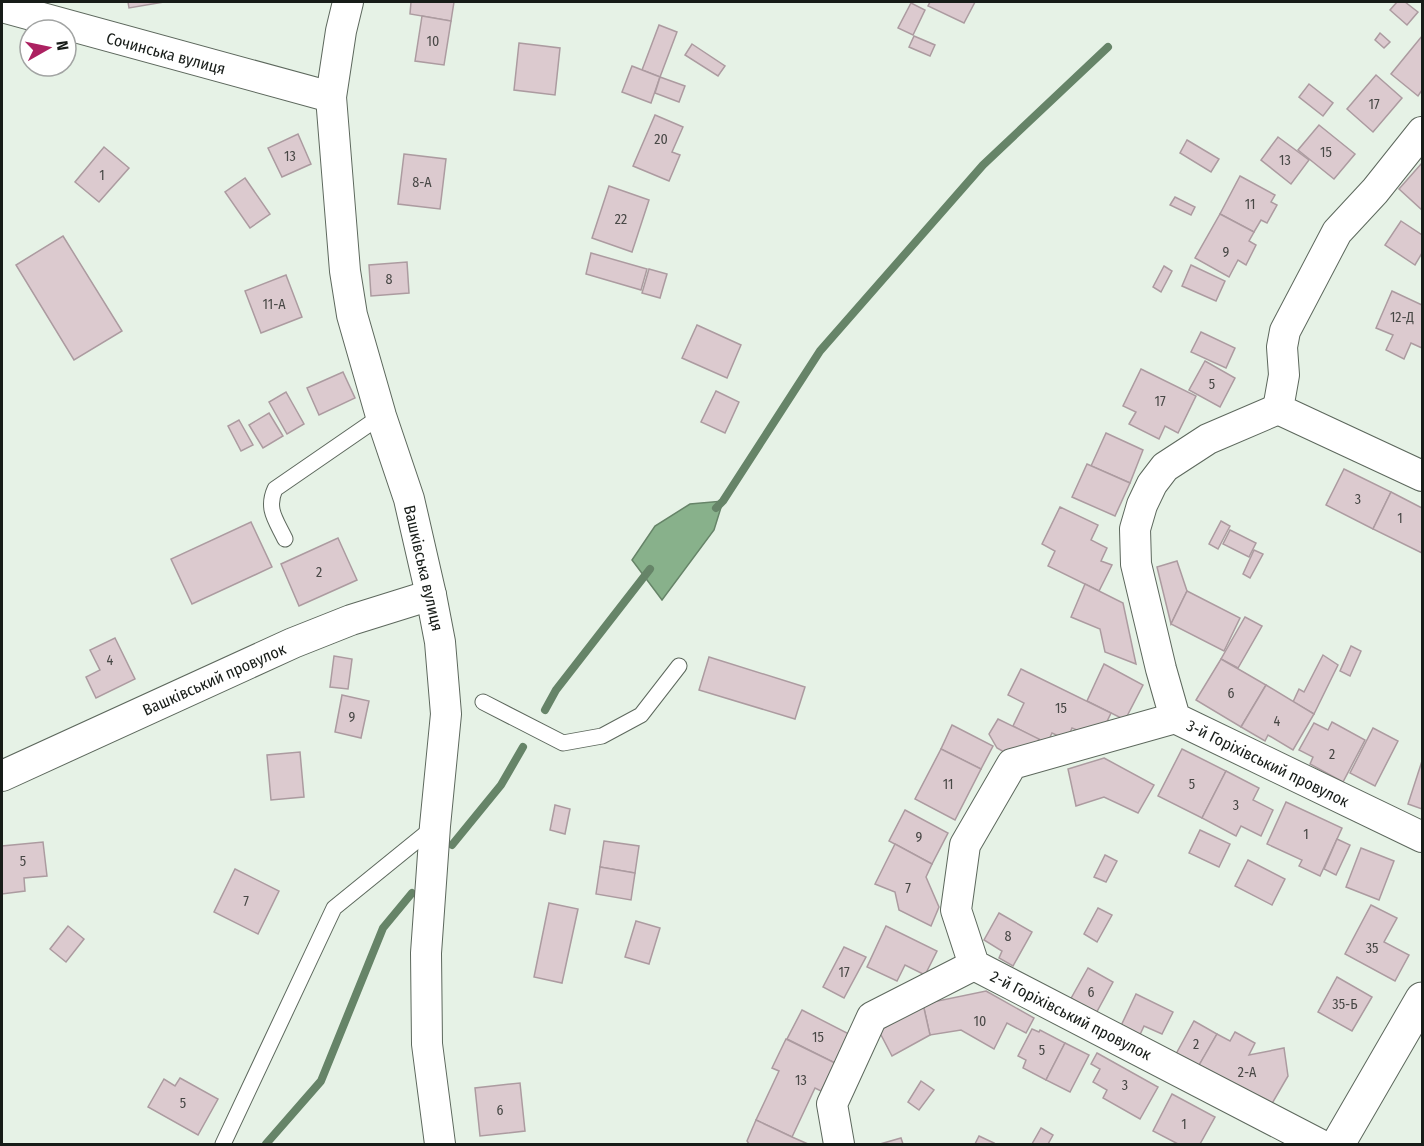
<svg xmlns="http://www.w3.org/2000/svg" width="1424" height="1146" font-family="'Fira Sans Condensed',sans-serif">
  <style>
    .water { fill: #88b18b; stroke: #668468; stroke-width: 1.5 }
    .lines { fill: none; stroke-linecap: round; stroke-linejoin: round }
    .stream { stroke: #668468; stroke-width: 8 }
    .building { fill: #dccacf; stroke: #ac9ba0; stroke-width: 1.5 }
    .service-casing { stroke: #5d685d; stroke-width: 17 }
    .minor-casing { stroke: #5d685d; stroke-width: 32 }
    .tertiary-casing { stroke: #5d685d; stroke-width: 35 }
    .service { stroke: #fff; stroke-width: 15 }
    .minor { stroke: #fff; stroke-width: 30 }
    .tertiary { stroke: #fff; stroke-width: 33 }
    .labels { text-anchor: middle; stroke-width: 4.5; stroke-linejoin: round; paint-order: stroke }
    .number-label { font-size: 14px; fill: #484846 }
    .street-label { font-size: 16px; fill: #171c18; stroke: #fff }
  </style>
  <rect width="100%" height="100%" fill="#e6f2e6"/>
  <path class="water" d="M723,501L714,530L662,600L632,560L655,526L690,504Z"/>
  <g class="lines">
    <g class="stream">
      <path d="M716,508L723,501L820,351L983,165L1108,47"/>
      <path d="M545,710L556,690L650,569"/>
      <path d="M452,845L501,785L523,747"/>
      <path d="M266,1144L321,1081L383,928L412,893"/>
    </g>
  </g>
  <g class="building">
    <path d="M128,2H164L129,8Z"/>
    <path d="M411,2H454L451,21L410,14Z"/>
    <path d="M930,2H975L964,23L928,6Z"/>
    <path d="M1397,2H1405L1418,12L1407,25L1390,10Z"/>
    <path d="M911,3L925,10L913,35L898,28Z"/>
    <path d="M422,16L451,21L444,65L415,61Z"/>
    <path d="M659,25L677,32L660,77L642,70Z"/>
    <path d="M1380,33L1390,42L1384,48L1375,40Z"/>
    <path d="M914,36L935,45L930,56L909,47Z"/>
    <path d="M1422,36V90L1418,96L1391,74Z"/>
    <path d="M519,43L560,48L555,95L514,90Z"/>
    <path d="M692,44L725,66L718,76L685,55Z"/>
    <path d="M632,66L660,77L651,103L622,92Z"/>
    <path d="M1376,75L1402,98L1373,132L1347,109Z"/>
    <path d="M660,77L685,86L679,102L655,93Z"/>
    <path d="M1309,84L1333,103L1323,116L1299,97Z"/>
    <path d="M655,115L683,127L672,152L680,155L669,181L633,166Z"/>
    <path d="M1319,125L1355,154L1334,179L1298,150Z"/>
    <path d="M298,134L311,164L282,177L268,148Z"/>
    <path d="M1278,137L1309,160L1291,184L1261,160Z"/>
    <path d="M1187,140L1219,159L1211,172L1180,153Z"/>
    <path d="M104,147L129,168L99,202L75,182Z"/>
    <path d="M404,154L446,159L440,209L398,204Z"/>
    <path d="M1422,163V210L1399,189Z"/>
    <path d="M1240,176L1275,195L1271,202L1277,205L1267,223L1261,220L1254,232L1220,214Z"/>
    <path d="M245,178L270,214L250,228L225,192Z"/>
    <path d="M609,186L649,200L632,252L592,238Z"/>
    <path d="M1175,197L1195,207L1191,215L1170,205Z"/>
    <path d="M1220,214L1254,232L1249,241L1256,245L1246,265L1238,260L1229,277L1195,258Z"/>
    <path d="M1401,221L1422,235V253L1415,265L1385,245Z"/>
    <path d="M63,236L122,331L74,360L16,265Z"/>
    <path d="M591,253L647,269L641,290L586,274Z"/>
    <path d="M407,262L409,293L371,296L369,265Z"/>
    <path d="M1191,265L1225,281L1216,301L1182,286Z"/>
    <path d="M1164,266L1172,271L1161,292L1153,287Z"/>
    <path d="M649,269L667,274L660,298L642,293Z"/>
    <path d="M286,275L302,317L261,333L245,291Z"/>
    <path d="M1392,291L1422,305V348L1411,343L1404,359L1386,350L1393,335L1376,328Z"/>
    <path d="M697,325L741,345L727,378L682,358Z"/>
    <path d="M1201,332L1235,348L1226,368L1191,352Z"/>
    <path d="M1205,361L1235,378L1220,407L1189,390Z"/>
    <path d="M1141,369L1196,396L1178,433L1165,426L1159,439L1129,424L1136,412L1123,406Z"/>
    <path d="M343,372L355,398L319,415L307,388Z"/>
    <path d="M716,391L739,402L725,433L701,422Z"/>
    <path d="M286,392L304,424L287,434L269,402Z"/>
    <path d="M269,413L283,436L263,448L249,425Z"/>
    <path d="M239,420L253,445L241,451L228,426Z"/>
    <path d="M1106,433L1143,450L1130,483L1091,466Z"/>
    <path d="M1087,464L1130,483L1115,516L1072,497Z"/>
    <path d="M1344,469L1391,492L1373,529L1326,505Z"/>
    <path d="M1391,492L1422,508V553L1373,529Z"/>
    <path d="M1060,507L1098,525L1091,540L1107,548L1101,561L1112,565L1099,591L1048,566L1055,551L1042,544Z"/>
    <path d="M1221,521L1230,526L1218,549L1209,544Z"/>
    <path d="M251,522L272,567L192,604L171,559Z"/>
    <path d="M1230,530L1256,543L1249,557L1223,544Z"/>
    <path d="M338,538L357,580L299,606L281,564Z"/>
    <path d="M1254,550L1263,554L1250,578L1243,574Z"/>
    <path d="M1177,561L1187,591L1171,624L1157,567Z"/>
    <path d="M1085,584L1123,603L1136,664L1105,652L1100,629L1071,617Z"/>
    <path d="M1187,591L1240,618L1224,651L1171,624Z"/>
    <path d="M1245,617L1262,626L1238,668L1221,659Z"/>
    <path d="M115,638L135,679L96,698L86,677L100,670L90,650Z"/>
    <path d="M1351,646L1361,651L1350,676L1340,671Z"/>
    <path d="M1323,655L1338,665L1314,714L1293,702L1299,689L1304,692Z"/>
    <path d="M334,656L352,659L348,689L330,687Z"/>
    <path d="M709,657L805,687L795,719L699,690Z"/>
    <path d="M1221,659L1266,685L1241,727L1196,700Z"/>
    <path d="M1104,664L1143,685L1125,720L1087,701Z"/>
    <path d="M1021,669L1111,713L1103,730L1084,733L1072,728L1067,740L1052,733L1047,744L1013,726L1024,703L1008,695Z"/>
    <path d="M1266,685L1314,714L1293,750L1268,735L1265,741L1241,727Z"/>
    <path d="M342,695L369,701L361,738L335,732Z"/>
    <path d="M998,719L1039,739L1032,752L1016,759L997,748L989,734Z"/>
    <path d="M1332,722L1365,740L1343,782L1310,764L1313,757L1299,750L1314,723L1328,730Z"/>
    <path d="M952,725L993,746L981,769L941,749Z"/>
    <path d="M1373,728L1398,741L1375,786L1350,773Z"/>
    <path d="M941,749L981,769L955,820L915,799Z"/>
    <path d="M1182,749L1226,771L1202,818L1158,796Z"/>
    <path d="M300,752L304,797L271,800L267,755Z"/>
    <path d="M1104,758L1154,785L1138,813L1104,797L1076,806L1068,769Z"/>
    <path d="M1422,761V809L1408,804Z"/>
    <path d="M1226,771L1259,788L1253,800L1273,810L1261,836L1241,826L1236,836L1202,818Z"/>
    <path d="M1286,802L1342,828L1320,876L1299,866L1302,860L1267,844Z"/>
    <path d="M555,805L570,809L565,834L550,830Z"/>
    <path d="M905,810L948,833L932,864L889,841Z"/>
    <path d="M1200,830L1230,844L1219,867L1189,853Z"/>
    <path d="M1337,839L1350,845L1336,875L1324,869Z"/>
    <path d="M604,841L639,846L635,873L600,867Z"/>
    <path d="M43,842L47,876L24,878L25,891L2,894V846Z"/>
    <path d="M895,844L932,864L926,877L939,907L931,926L899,910L895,892L875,884Z"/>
    <path d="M1361,848L1394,861L1379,900L1346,887Z"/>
    <path d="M1105,855L1117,861L1106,882L1094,877Z"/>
    <path d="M1248,860L1285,879L1272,905L1235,886Z"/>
    <path d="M600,867L635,873L631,900L596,894Z"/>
    <path d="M235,869L279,891L258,934L214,912Z"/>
    <path d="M549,903L578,909L562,983L534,977Z"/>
    <path d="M1371,905L1397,918L1384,942L1409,955L1395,981L1345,954Z"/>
    <path d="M1098,908L1112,915L1097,942L1084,934Z"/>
    <path d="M999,913L1032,932L1013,966L999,958L1002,951L984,940Z"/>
    <path d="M636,921L660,928L649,964L625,957Z"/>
    <path d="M68,926L84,939L66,962L50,949Z"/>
    <path d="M886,926L937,951L925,975L905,965L897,981L867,967Z"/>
    <path d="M844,947L866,957L844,998L823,987Z"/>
    <path d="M1088,968L1113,982L1094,1017L1069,1002Z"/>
    <path d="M1337,977L1372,997L1352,1031L1318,1012Z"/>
    <path d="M986,991L1034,1018L1026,1033L1007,1023L994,1049L961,1030L930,1035L923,1004Z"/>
    <path d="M1136,994L1173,1012L1162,1034L1144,1026L1138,1039L1119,1030Z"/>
    <path d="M923,1004L930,1035L892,1056L879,1031Z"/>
    <path d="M802,1010L849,1034L835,1063L787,1039Z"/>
    <path d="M1194,1021L1217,1034L1198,1067L1176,1054Z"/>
    <path d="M1032,1029L1039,1032L1040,1030L1065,1043L1046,1080L1023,1068L1026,1060L1018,1056Z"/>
    <path d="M1235,1032L1255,1043L1249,1055L1284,1048L1288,1076L1270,1107L1198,1067L1217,1034L1230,1041Z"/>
    <path d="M786,1039L835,1063L821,1091L815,1088L792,1137L756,1120L779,1071L772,1068Z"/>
    <path d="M1065,1043L1089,1055L1070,1092L1046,1080Z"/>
    <path d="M1097,1053L1158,1087L1140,1119L1103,1098L1107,1090L1093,1082L1100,1069L1091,1064Z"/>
    <path d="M180,1078L218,1099L198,1135L148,1107L164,1079L175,1086Z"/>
    <path d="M921,1081L934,1090L919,1110L908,1102Z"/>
    <path d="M520,1083L525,1131L480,1136L475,1088Z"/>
    <path d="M1172,1094L1215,1117L1200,1144H1178L1153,1131Z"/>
    <path d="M756,1120L792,1137L808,1144H749L747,1141Z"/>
    <path d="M1041,1128L1053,1135L1048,1144H1032Z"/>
    <path d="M979,1136L994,1143L993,1144H975Z"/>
    <path d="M901,1138L903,1144H880Z"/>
  </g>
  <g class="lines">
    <g class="service-casing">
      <g id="service">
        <path d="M285,539C276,520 266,509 275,489L381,416"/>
        <path d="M483,702L563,743L602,736L641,715L679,666"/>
        <path d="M223,1144L334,908L435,826"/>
      </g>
    </g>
    <g class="minor-casing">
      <g id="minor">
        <path d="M348,2L341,31L331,97L345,271L352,315L381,416L409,499L431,595L440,642L446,714L435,826L426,953L427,1044L440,1144"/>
        <path d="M2,7L331,97"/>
        <path d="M1422,132L1375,191L1337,232L1285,331L1282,347L1284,375L1278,409L1422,476"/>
        <path d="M1278,409L1208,439L1165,467L1152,484L1142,505L1135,529L1136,564L1161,669L1175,718L1422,837"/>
        <path d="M1175,718L1012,764L965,845L956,910L974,965L1319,1144"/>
        <path d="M2,776L293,643L351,620L431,595"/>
        <path d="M839,1144L832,1104L872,1017L974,965"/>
      </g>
    </g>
    <g class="tertiary-casing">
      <path id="tertiary" d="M1338,1144L1422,999"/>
    </g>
    <use href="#service" class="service"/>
    <use href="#minor" class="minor"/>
    <use href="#tertiary" class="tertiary"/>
  </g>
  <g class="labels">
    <g class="number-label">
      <text x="433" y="46">10</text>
      <text x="1374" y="109">17</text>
      <text x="661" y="144">20</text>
      <text x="1326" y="157">15</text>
      <text x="290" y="161">13</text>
      <text x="1285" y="165">13</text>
      <text x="102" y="180">1</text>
      <text x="422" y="187">8-А</text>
      <text x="1250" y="209">11</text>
      <text x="621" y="224">22</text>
      <text x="1226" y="257">9</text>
      <text x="389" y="284">8</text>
      <text x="274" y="309">11-А</text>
      <text x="1402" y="322">12-Д</text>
      <text x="1212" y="389">5</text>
      <text x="1160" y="406">17</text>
      <text x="1358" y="504">3</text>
      <text x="1400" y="523">1</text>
      <text x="319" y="577">2</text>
      <text x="110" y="665">4</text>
      <text x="1231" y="698">6</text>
      <text x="1061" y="713">15</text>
      <text x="352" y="722">9</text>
      <text x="1277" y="726">4</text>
      <text x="1332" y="759">2</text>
      <text x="948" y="789">11</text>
      <text x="1192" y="789">5</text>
      <text x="1236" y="810">3</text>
      <text x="1306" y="839">1</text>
      <text x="919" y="842">9</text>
      <text x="23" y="866">5</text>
      <text x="908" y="893">7</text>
      <text x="246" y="906">7</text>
      <text x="1008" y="941">8</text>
      <text x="1372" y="953">35</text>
      <text x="844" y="977">17</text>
      <text x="1091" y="997">6</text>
      <text x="1345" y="1009">35-Б</text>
      <text x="980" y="1026">10</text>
      <text x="818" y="1042">15</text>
      <text x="1196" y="1049">2</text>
      <text x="1042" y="1055">5</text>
      <text x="1247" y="1077">2-А</text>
      <text x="801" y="1085">13</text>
      <text x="1125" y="1090">3</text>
      <text x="183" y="1108">5</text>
      <text x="500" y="1115">6</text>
      <text x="1184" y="1129">1</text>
    </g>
    <g class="street-label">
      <text transform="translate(166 53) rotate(15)" y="6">Сочинська вулиця</text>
      <text transform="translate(424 568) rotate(77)" y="6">Вашківська вулиця</text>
      <text transform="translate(214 679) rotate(-24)" y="6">Вашківський провулок</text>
      <text transform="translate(1268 763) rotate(26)" y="6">3-й Горіхівський провулок</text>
      <text transform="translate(1071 1015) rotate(27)" y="6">2-й Горіхівський провулок</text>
    </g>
  </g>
  <rect width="1424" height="1146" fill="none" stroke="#171c18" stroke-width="6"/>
  <g transform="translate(48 48) rotate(81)"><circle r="28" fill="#ffffff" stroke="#a2a4a3" stroke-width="1.5"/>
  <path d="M0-4.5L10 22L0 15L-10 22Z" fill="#ac2161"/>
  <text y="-9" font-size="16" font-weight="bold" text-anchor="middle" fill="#171c18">N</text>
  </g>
</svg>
